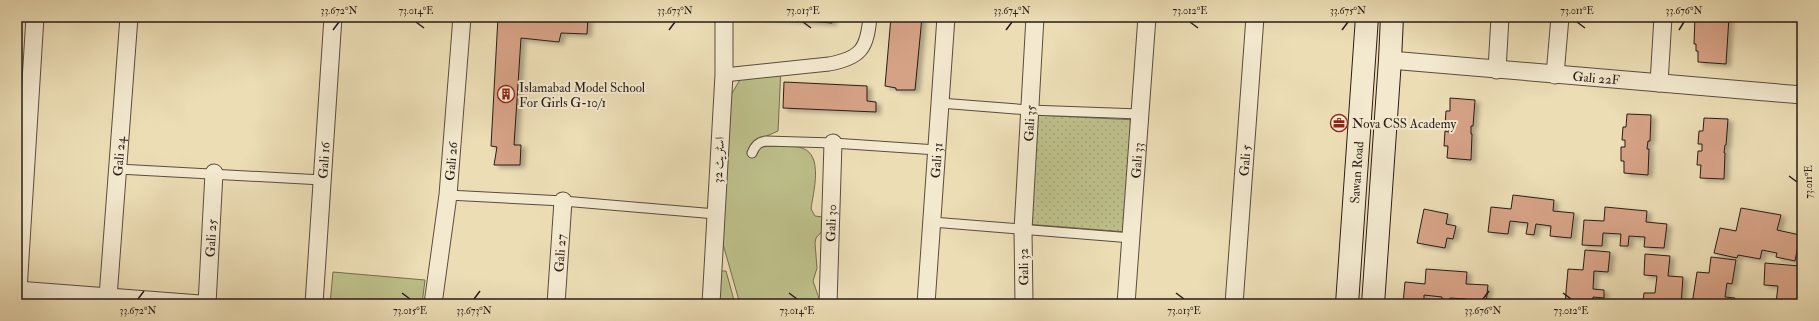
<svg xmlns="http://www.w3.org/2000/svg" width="1819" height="321" font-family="'IM FELL Double Pica',Amiri,serif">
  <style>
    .grass { fill: #bdbf8a; stroke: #736e50 }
    .park { fill: url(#park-dots); stroke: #736e50 }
    .building { fill: #d6a286; stroke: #291c17; filter: url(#shadow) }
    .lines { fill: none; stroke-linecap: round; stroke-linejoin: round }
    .service-casing { stroke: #5a4c3e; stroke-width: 11 }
    .pedestrian-casing { stroke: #5a4c3e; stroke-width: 15 }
    .minor-casing { stroke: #5a4c3e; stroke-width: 19 }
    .secondary-casing { stroke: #291c17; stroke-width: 24 }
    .service { stroke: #f3e9cf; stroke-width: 9 }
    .pedestrian { stroke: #f3e9cf; stroke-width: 13 }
    .minor { stroke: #f3e9cf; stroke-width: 17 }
    .secondary { stroke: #f3e9cf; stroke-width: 22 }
    .ticks { fill: none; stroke: #291c17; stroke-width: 1.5 }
    .labels { text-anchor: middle; stroke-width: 4; stroke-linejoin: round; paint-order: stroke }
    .street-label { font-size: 13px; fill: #291c17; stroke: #f3e9cf }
    .poi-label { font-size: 13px; fill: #291c17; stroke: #f3e9cf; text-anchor: start }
    .neatline { fill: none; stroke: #291c17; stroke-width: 1.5 }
    .ticks-label { font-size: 10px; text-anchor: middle; fill: #291c17 }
  </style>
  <defs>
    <pattern id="park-dots" width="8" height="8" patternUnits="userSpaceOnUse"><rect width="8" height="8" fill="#bdbf8a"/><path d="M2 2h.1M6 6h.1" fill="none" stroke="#a2a476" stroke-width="1.8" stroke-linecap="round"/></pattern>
    <filter id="shadow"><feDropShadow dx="4.5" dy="2.5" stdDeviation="2" flood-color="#0004"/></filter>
  </defs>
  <rect width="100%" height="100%" fill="#ecddb5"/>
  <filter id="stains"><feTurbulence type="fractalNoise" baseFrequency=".005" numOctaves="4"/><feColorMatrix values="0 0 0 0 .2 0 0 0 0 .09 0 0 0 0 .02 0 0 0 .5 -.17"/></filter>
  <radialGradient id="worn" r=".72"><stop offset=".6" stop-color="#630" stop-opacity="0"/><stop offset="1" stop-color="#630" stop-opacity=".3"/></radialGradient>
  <g class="grass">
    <path d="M781,68L778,131L760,139L756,149C766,145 776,146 787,146C792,147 797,146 802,148C824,155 813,193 811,209L815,216L823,217V230L816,238L815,243L817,268L813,281L821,304H740L721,237L731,95L741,78Z"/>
    <path d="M717,271H726L735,304H715Z"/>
    <path d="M333,272L425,280L422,304H330Z"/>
  </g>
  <path class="park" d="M1036,115L1136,120L1127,232L1026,224Z"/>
  <g class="building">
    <path d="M498,17H604H588L587,34L561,33L559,42L521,38L514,145H521L520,165H494L497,147L491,146Z"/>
    <path d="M759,17H833L832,23Z"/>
    <path d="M891,17H922L915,90H896V88L885,86Z"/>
    <path d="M1695,17H1729L1726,64L1698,62V51H1696V44H1694Z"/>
    <path d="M784,82L867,86V101L876,102V112L783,108Z"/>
    <path d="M1450,98L1475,100L1473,126H1471V134H1472L1471,160L1447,158L1448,146H1444L1445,131L1449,132V125H1445L1446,111H1450Z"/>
    <path d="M1627,114L1651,115L1650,141H1648L1647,149H1649L1648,175L1624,173V161H1621V147H1625V140H1622L1623,127H1626Z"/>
    <path d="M1704,118L1728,119L1726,145H1725L1724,153H1725L1724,179L1700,178L1701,165H1697L1698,151H1702V144H1698L1699,131H1703Z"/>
    <path d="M1513,195L1554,200L1553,211L1574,213L1571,238L1550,236L1551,226L1536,224L1534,235L1526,234L1528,223L1510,221L1508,234L1488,232L1491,207L1511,209Z"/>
    <path d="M1605,207L1647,211L1646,222L1667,224L1664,248L1644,247L1645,237L1629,236L1628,246H1620L1621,234L1603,233L1602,246L1582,245L1584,220L1604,221Z"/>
    <path d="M1741,208L1781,215L1777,230L1800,235L1795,261L1776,257L1777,253L1762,250L1760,259L1738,255L1737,258L1714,253L1720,228L1736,231Z"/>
    <path d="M1424,209L1448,214L1446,224L1456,226L1453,239L1447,238L1445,248L1417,243Z"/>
    <path d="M1585,250L1610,252L1608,272L1594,271L1593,289L1604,290V298L1593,297L1592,304H1565L1568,269L1583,270Z"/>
    <path d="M1645,254L1670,256L1668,276L1683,277L1681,304H1654V302L1643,301L1644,293H1655L1657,276L1644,275Z"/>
    <path d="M1711,257L1736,260L1732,284L1727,283L1725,297L1735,298L1734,304H1692L1697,272L1709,273Z"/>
    <path d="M1765,263L1799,266L1798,283H1802V304H1765V302L1776,303L1778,286L1764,285Z"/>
    <path d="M1426,269L1467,272L1466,284L1488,285L1486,304H1465L1466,299L1450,298V304H1442V297L1424,295V304H1403L1405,282L1425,284Z"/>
  </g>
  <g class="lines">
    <g class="service-casing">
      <g id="service">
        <path d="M940,103L1029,110L1140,114"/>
        <path d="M752,153C755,146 758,142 766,141L833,143L937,150"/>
        <path d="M118,169L322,180"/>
        <path d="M448,195L563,201L716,214"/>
        <path d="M932,222L1132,238"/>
      </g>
    </g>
    <g class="pedestrian-casing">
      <path id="pedestrian" d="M724,75L829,64C861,58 867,49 870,17"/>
    </g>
    <g class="minor-casing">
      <g id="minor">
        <path id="s1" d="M1390,60L1802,95"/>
        <path d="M1497,70L1500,17"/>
        <path d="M1555,75L1560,17"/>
        <path d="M1659,83L1663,17"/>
        <path d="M17,290L200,304"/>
        <path d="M18,290L35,17"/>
        <path id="s2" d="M108,297L129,17"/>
        <path id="s3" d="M207,304L214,173"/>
        <path id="s4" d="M314,304L333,17"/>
        <path id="s5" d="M433,304L448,195L462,17"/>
        <path id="s6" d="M556,304L563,201"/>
        <path d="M711,304L724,75V17"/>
        <path id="s7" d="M828,304L833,143"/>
        <path id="s8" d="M926,304L946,17"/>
        <path id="s9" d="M1024,304L1023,230L1035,17"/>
        <path id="s10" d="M1126,304L1147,17"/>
        <path id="s11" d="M1234,304L1255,17"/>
      </g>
    </g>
    <g class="secondary-casing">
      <g id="secondary">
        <path id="s12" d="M1347,304L1367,17"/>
        <path d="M1373,304L1390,60L1392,17"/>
      </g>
    </g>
    <use href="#service" class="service"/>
    <use href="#pedestrian" class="pedestrian"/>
    <use href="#minor" class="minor"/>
    <use href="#secondary" class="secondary"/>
  </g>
  <path class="ticks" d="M416,22L424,28M803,22L811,28M1190,22L1198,28M1577,22L1585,28M333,30L339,22M669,30L675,22M1006,30L1012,22M1342,30L1348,22M1679,30L1684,22M1789,176L1797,182M402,293L410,299M789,293L797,299M1176,293L1184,299M1563,293L1571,299M138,299L144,291M474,299L480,291M1483,299L1489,291"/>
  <defs>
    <g id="building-ring" transform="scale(0.9)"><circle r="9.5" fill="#f3e9cf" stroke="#8f2418" stroke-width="1.5"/><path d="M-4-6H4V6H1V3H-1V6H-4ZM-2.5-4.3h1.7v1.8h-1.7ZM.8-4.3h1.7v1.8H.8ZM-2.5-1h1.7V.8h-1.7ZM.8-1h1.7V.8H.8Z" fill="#8f2418"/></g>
    <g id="office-ring" transform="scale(0.9)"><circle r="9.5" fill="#f3e9cf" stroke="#8f2418" stroke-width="1.5"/><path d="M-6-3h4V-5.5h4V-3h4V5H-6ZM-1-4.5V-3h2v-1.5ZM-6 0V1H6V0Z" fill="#8f2418"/></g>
  </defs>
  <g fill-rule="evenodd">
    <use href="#building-ring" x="506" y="94"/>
    <use href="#office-ring" x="1339" y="123"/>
  </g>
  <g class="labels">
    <g class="street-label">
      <text dy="5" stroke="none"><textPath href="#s1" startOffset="207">Gali 22F</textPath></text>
      <text dy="5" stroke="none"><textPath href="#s9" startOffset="181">Gali 35</textPath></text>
      <text dy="5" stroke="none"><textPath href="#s2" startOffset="141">Gali 24</textPath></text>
      <text transform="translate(718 160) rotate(-87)" y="5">اسٹریٹ 32</text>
      <text dy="5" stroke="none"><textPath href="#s8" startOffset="144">Gali 31</textPath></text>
      <text dy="5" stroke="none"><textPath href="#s4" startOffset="144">Gali 16</textPath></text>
      <text dy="5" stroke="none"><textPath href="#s5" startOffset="144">Gali 26</textPath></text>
      <text dy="5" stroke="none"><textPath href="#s10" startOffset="144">Gali 33</textPath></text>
      <text dy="5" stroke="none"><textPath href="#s11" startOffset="144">Gali 5</textPath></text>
      <text dy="5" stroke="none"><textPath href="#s12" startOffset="132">Sawan Road</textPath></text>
      <text dy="5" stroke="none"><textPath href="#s7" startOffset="81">Gali 30</textPath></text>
      <text dy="5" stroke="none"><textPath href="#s3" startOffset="66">Gali 25</textPath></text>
      <text dy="5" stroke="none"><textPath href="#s6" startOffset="51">Gali 27</textPath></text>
      <text transform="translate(1023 267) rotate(-91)" y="5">Gali 32</text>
    </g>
    <g class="poi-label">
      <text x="519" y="92">Islamabad Model School<tspan x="519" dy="15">For Girls G-10/1</tspan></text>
      <text x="1352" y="128">Nova CSS Academy</text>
    </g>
  </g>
  <rect width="1819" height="321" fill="none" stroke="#ecddb5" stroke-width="44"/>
  <rect x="22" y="22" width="1775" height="277" class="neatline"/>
  <g class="ticks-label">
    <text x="339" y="14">33.672°N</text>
    <text x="416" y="14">73.014°E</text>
    <text x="675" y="14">33.673°N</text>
    <text x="803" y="14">73.013°E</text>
    <text x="1012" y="14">33.674°N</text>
    <text x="1190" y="14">73.012°E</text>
    <text x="1348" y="14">33.675°N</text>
    <text x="1577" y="14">73.011°E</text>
    <text x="1684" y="14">33.676°N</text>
    <text transform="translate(1808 182) rotate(-90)" y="4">73.011°E</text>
    <text x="138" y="314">33.672°N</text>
    <text x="410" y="314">73.015°E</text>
    <text x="474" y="314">33.673°N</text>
    <text x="797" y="314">73.014°E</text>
    <text x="1184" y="314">73.013°E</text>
    <text x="1483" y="314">33.676°N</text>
    <text x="1571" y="314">73.012°E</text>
  </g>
  <rect width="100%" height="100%" filter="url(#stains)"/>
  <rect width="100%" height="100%" fill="url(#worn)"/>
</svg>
